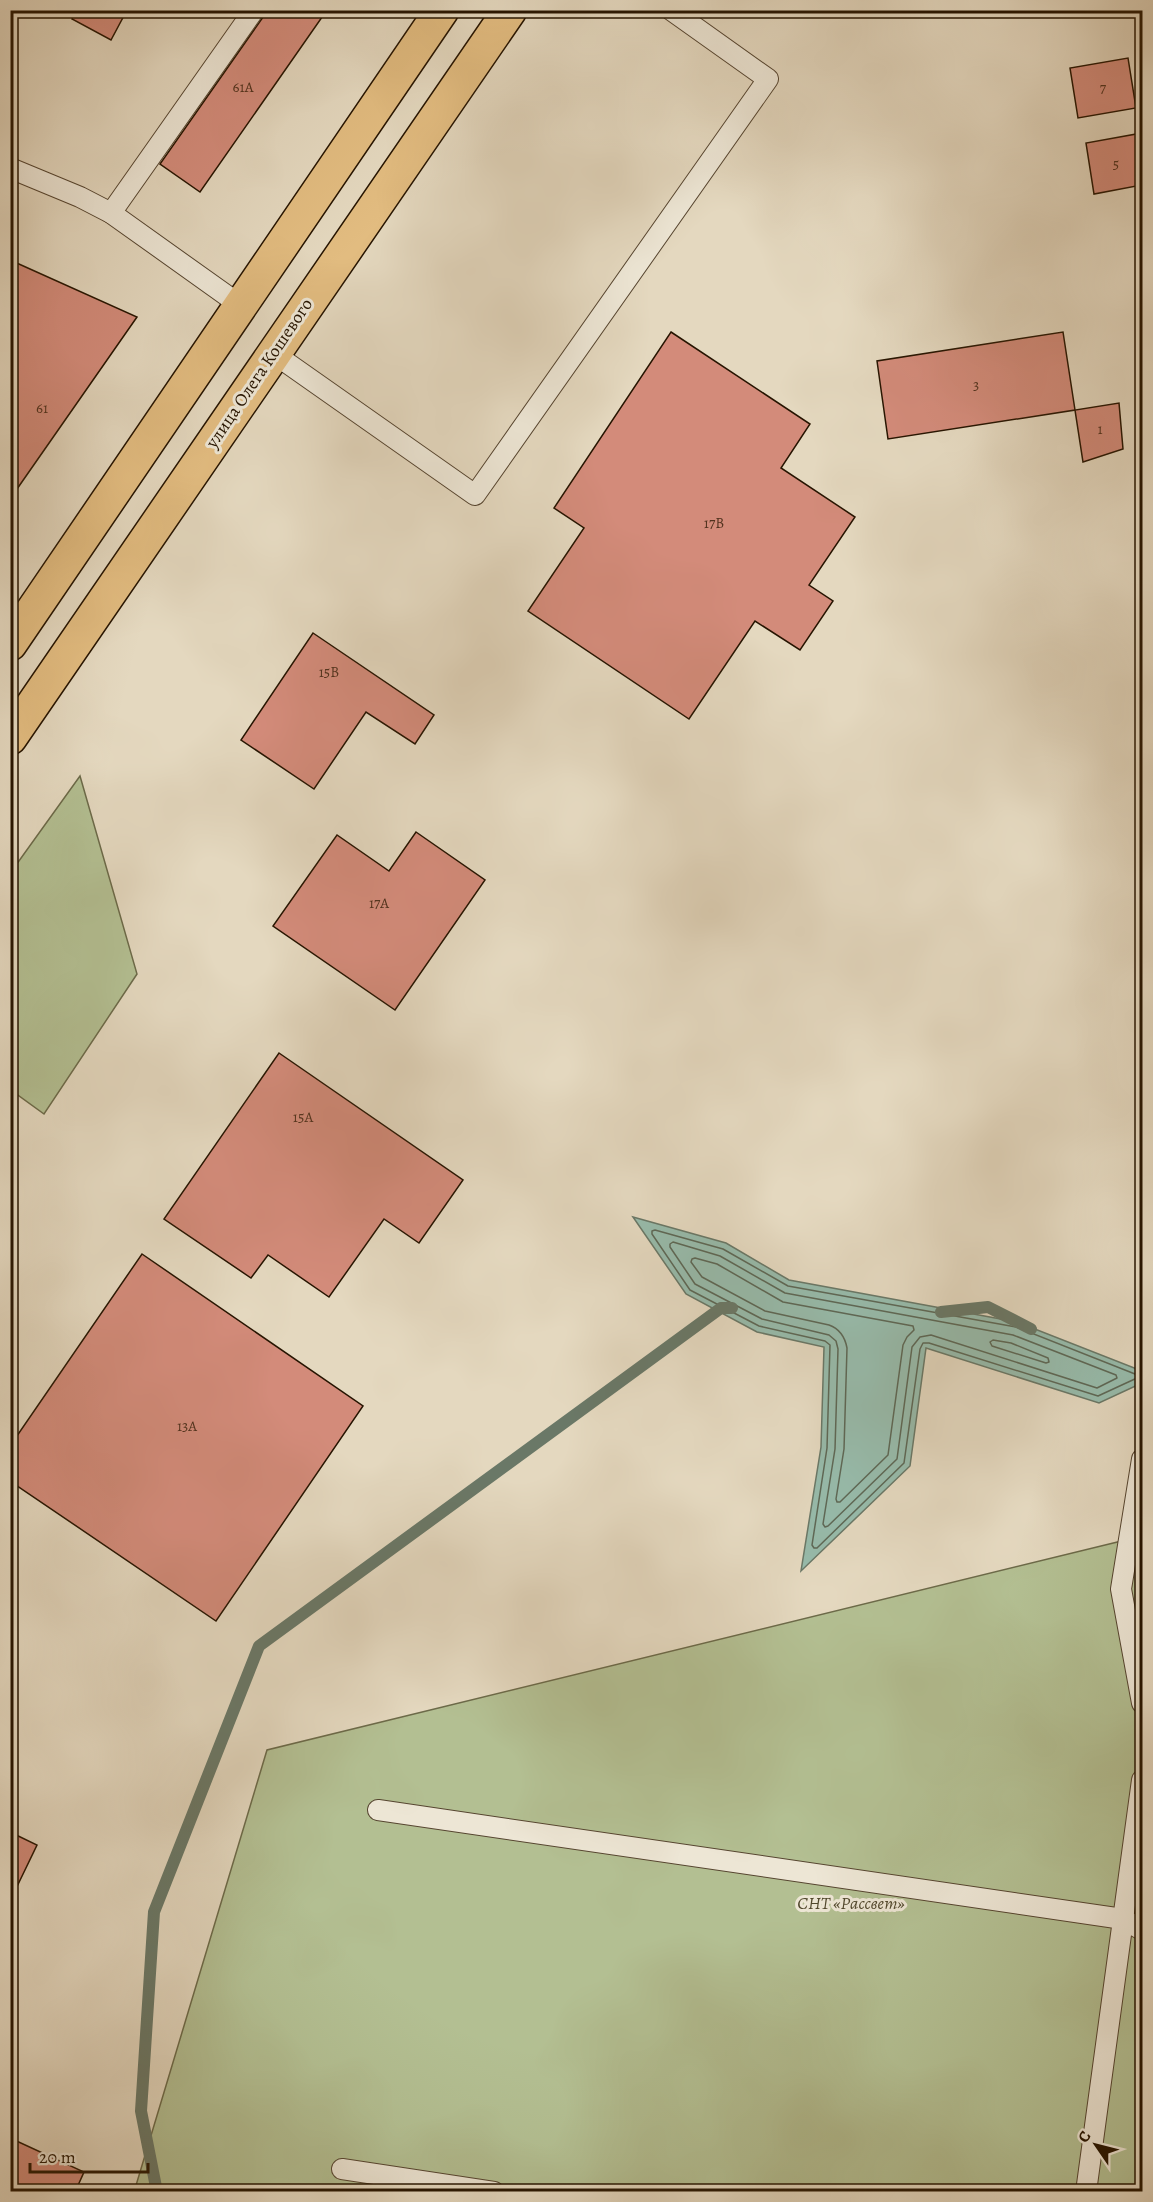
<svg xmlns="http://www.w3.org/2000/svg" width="1153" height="2202" font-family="Alegreya,serif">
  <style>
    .green { fill: #b3bf92; stroke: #6c6a49; stroke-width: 1.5 }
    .water { fill: #97bbab; stroke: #6a7867; stroke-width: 1.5 }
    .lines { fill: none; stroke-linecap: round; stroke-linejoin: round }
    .shore { stroke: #5e6856; stroke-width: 1.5 }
    .stream { stroke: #6a7867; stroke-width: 12 }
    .building { fill: #d38b7a; stroke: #261400; stroke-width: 1.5 }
    .service-casing { stroke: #564530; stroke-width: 22 }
    .primary-casing { stroke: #261400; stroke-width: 36 }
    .service { stroke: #ede6d5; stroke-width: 20 }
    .primary { stroke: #e2bc80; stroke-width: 33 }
    .labels { text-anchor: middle; stroke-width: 6; stroke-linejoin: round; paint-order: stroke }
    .number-label { font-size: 15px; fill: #51321e }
    .street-label { font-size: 18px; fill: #261400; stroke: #ede6d5 }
    .park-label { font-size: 18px; font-style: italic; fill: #50472c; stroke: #ede6d5 }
  </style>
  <rect width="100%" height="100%" fill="#e4d8bf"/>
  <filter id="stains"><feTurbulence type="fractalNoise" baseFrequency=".00333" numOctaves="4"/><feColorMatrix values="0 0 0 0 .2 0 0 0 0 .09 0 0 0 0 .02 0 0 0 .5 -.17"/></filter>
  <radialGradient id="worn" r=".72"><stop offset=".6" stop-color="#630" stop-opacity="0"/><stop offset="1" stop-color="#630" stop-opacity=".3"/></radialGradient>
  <g class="green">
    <path d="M80,776L137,974L44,1114L11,1090V872Z"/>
    <path d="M1142,1536V2191L134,2192L267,1750Z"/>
  </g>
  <path class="water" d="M633,1217L726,1243L789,1280L1017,1322L1142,1371V1383L1099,1403L926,1348L910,1466L801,1571L821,1447L824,1347L757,1332L686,1294Z"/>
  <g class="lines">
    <g class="shore">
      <path d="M655,1230L723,1249L788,1286L1016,1327L1135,1374L1137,1378L1098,1396L929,1343H923L920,1349L904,1463L817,1548H814L812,1545L827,1448L830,1345L825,1341L759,1326L690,1290L652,1234V1231Z"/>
      <path d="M673,1242L720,1256L785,1293L1013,1335L1116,1375L1117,1378L1097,1388L931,1335L920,1337L912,1347L897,1459L828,1526L825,1527L823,1524L835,1449L838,1349L836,1341L829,1335L762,1319L695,1284L670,1247V1244Z"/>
      <path d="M695,1258L717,1264L783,1302L913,1326L914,1330L907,1337L903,1345L888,1455L840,1502H837L836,1499L844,1449L847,1348C845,1337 840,1329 829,1325L765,1311L702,1277L691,1262L692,1259Z"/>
      <path d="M993,1340L1011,1343L1048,1358L1049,1362L1046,1363L992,1346L990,1342Z"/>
    </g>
    <g class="stream">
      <path d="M941,1312L988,1307L1031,1329"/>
      <path d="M157,2192L141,2111L154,1912L259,1646L721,1308H732"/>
    </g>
  </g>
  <g class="building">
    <path d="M77,10H127L111,40L72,19Z"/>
    <path d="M268,10H327L200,192L160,164Z"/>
    <path d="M1128,58L1136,108L1078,118L1070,68Z"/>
    <path d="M1142,133V185L1094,194L1086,143Z"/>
    <path d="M10,260L137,317L10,499Z"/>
    <path d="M671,332L810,424L781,468L855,517L809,585L833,601L800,650L755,621L689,719L528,611L584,528L554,508Z"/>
    <path d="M1063,332L1075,410L888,439L877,361Z"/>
    <path d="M1119,403L1123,449L1083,462L1075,410Z"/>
    <path d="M313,633L434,715L415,744L366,712L314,789L241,740Z"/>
    <path d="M416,832L485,880L395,1010L273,926L337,835L389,871Z"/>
    <path d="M279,1053L463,1180L419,1243L384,1219L329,1297L268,1255L251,1278L164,1219Z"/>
    <path d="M142,1254L363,1406L216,1621L10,1481V1446Z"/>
    <path d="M10,1832L37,1845L10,1901Z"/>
    <path d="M10,2138L84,2172L75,2192H10Z"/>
  </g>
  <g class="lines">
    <g class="service-casing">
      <g id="service">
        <path d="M10,168L80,197L111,213L240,305"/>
        <path d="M111,213L254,10"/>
        <path d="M273,353L475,495L768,79L671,10"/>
        <path d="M1142,1459L1121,1589L1142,1703"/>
        <path d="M378,1810L1123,1919L1142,1930"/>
        <path d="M342,2169L494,2192"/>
        <path d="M1086,2192L1142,1780"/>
      </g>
    </g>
    <g class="primary-casing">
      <g id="primary">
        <path d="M10,644L442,10"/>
        <path d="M10,738L510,10"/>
      </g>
    </g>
    <use href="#service" class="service"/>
    <use href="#primary" class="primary"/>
  </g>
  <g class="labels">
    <g class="number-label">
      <text x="243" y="92">61А</text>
      <text x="1103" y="93">7</text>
      <text x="1116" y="169">5</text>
      <text x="976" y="390">3</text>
      <text x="42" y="413">61</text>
      <text x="1100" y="434">1</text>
      <text x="714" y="528">17В</text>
      <text x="329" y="677">15В</text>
      <text x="379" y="908">17А</text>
      <text x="303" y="1122">15А</text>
      <text x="187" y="1431">13А</text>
    </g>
    <g class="street-label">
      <text transform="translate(259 373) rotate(-56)" y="6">улица Олега Кошевого</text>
    </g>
    <g class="park-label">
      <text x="851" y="1909">СНТ «Рассвет»</text>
    </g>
  </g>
  <rect width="1153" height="2202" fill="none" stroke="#e4d8bf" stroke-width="36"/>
  <rect x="12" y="12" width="1129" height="2178" fill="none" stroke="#261400" stroke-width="3"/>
  <rect x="18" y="18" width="1117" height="2166" fill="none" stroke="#261400" stroke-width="1.5"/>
  <g transform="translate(1096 2145) rotate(305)" stroke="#ede6d5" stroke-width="4.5" paint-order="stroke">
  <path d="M0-4.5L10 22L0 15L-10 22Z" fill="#261400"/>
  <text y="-9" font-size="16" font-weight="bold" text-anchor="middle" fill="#261400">С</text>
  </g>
  <path d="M30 2163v9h118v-9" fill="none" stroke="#261400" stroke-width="3"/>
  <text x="39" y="2163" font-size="18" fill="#261400" stroke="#ede6d5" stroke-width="4.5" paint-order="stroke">20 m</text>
  <rect width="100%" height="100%" filter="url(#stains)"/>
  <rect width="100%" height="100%" fill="url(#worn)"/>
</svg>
